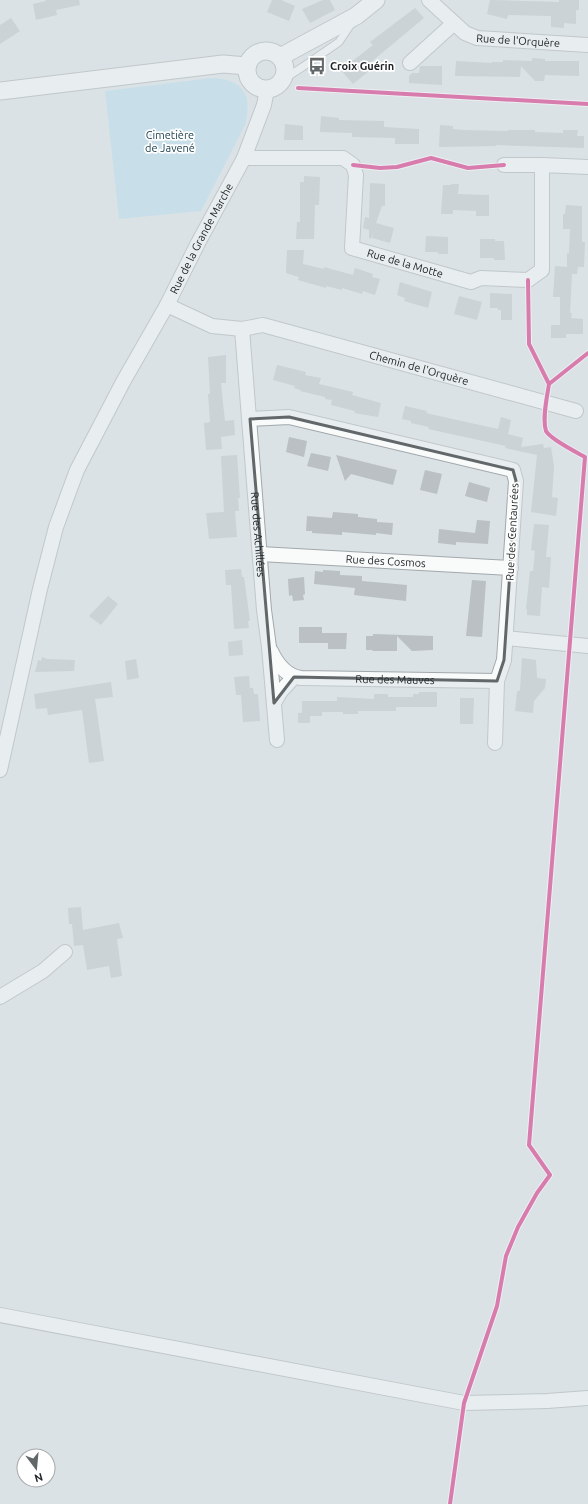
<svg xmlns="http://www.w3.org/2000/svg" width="588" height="1504" font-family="Ubuntu,sans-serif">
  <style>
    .green { fill: #b1dcf0 }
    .building { fill: #bac0c3 }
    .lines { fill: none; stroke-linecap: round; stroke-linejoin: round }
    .service-casing { stroke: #a2a8ab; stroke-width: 9 }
    .minor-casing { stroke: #a2a8ab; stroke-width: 16 }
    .tertiary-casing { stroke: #a2a8ab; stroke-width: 19 }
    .service { stroke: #f9fbfb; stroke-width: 7 }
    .minor { stroke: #f9fbfb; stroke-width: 14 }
    .tertiary { stroke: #f9fbfb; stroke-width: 17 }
    .cycleway-casing { stroke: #fff; stroke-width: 6 }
    .cycleway { stroke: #d6006c; stroke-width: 4 }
    .marked { fill: none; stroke: #62686a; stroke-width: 3; stroke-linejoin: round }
    .labels { text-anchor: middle; stroke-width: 3.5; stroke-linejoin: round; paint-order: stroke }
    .street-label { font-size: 11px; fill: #212628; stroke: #fff }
    .poi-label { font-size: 11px; font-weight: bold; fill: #212628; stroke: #fff; text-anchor: start }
    .park-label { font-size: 11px; fill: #1a3e4c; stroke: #fff }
  </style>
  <rect width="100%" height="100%" fill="#dae2e6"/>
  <path class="green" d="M211,78C243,79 253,94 245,125L201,211L119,219L105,91Z"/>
  <g class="building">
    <path d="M45,0H79L80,5L56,10L57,15L36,20L33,4L46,1Z"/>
    <path d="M272,0H281L295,6L289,21L267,12Z"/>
    <path d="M323,0H330L335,10L310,23L302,9Z"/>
    <path d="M490,0L559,2V0H579V10H576V24L564,23V28L551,27V16L508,15L507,19L487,14Z"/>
    <path d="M415,8L424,18L370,63L374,67L353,84L341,70L373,45L370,42Z"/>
    <path d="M11,18L20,31L0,44V25Z"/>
    <path d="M532,58L545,59V61H579V76L545,75L544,81H535L521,66L520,77L455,76L456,61L492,63V62H503V60L532,61Z"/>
    <path d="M420,66H442V85L409,83V76L412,73H419Z"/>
    <path d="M321,116L339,118V120L384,121V127L419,129V144H395V138L352,137V133L320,132Z"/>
    <path d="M285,124L303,126V140H284Z"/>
    <path d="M440,125L453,126V129L464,130L508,131V130H535V132L563,133V130H578L577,136H584V148L496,145V146L439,147Z"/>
    <path d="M304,176L320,177L319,205H315L314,239H296L297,222H300V182H304Z"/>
    <path d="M370,183L385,184V206H382L376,223L394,228L390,243L372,238L374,231L371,239L369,238V230L363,228L365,217L369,218Z"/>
    <path d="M452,184H459L458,194L489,195V216H476V211L453,210V214H441L443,185H450Z"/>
    <path d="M566,205L582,206V242H585L584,267H578L577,274H572L570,313H572L571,318L583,319V334H566V338H551V325H560V297H553L555,266L567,267V253H569L570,229H563V214H565Z"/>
    <path d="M426,236L448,237V254H439L437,252H425Z"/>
    <path d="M480,239H495V241H504L505,260H494V258H480Z"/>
    <path d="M287,250H304L303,264L324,269V267L353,275L355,268L373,274L372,277L380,279L375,295L363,291L362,294L342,288V290L326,286V288L298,280L299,277L286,273Z"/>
    <path d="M400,282L432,292L428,308L404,301L405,298L397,295Z"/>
    <path d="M490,293L512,294V320H501V310H498V308H490Z"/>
    <path d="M459,296L482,302L477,320L454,314Z"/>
    <path d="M226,355V383H221L223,403L225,421L234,420L235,435L221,437L222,449L206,450L204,423L210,422L208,394H210L208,357Z"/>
    <path d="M277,365L306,372L305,375L321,378L319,384L353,392L352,395L381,403L378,417L354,413L355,411L331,405L332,400L325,399V397L300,391L301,390L294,388L295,386L273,380Z"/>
    <path d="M405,406L427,411L426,413L457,420L498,429L501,417L511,420L508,434L523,438L521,447L543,444L544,448L551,447L554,466L552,497L558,498L556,516L531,512L537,455L505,448L506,446L428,429L429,427L411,423V421L402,419Z"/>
    <path d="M289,437L307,441L304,457L286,452Z"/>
    <path d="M311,453L331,457L328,471L307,466Z"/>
    <path d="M237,455L240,498H238L239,511H235L237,537L209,539L206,513L224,512L221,456Z"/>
    <path d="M336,455L397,470L393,485L351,474L345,481Z"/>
    <path d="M425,470L442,474L437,494L420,490Z"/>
    <path d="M469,482L490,488L487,502L465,496Z"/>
    <path d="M333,512L358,514V517L377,519V522L393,523L392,535L376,533V535L342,532V535L312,533V531H306L307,516L332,518Z"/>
    <path d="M477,520L490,521L488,544L456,542V545L438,543L439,529L475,533Z"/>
    <path d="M534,524L549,525L546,557H551L549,588L542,587L540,616L527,615V609H526L530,571H533L535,551L531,550Z"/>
    <path d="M241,569L242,577H244L250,621H248L249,628L234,629L231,585H226L225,570Z"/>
    <path d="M323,570L340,571V575L362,576V581L407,585L406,601L354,595L355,588L314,584L315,571L323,572Z"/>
    <path d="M304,577L305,594L303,595L304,600L293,601L292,595L289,596L288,579Z"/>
    <path d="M472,580L486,581L482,637L466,636Z"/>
    <path d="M108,596L118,604L101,625L89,616Z"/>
    <path d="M299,627H322V633H347L346,649H328V643H299Z"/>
    <path d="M373,634L433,636V650L412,651L397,636V651H372L373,650H366V636H373Z"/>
    <path d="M242,640L243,655L229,656L228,642Z"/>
    <path d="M42,657L47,659L75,660L74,671L35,672L38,660L41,661Z"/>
    <path d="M522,658L536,660L537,678L546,679L545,688L534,701L533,713L515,711L517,692L520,690Z"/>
    <path d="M136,659L139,678L127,680L125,661Z"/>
    <path d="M249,676L250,688H253L254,694H258L260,721L243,722L241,695H236L234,677Z"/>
    <path d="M111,682L113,697L95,699L104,761L89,763L82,710L48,715L47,708L36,709L34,694Z"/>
    <path d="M419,692H437V707H396V711H358V714H343V712H322V716H310V723H298V713H302V701H337V697L374,699V694H388V697H413V694H419Z"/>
    <path d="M460,698H474L473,724H460Z"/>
    <path d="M81,907L83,930L119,923L123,938L117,939L122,976L111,978L109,966L87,970L83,945L74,946L72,924H69L68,908Z"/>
  </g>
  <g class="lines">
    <g class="service-casing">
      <path id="service" d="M284,79L304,66L339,42L351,24"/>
    </g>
    <g class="minor-casing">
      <g id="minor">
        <path id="s1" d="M429,0L465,33L477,38L588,45"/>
        <path d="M410,63L454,23"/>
        <path id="s2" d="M244,158H343L353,165L356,175L352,248L471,282L481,278L528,280L542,270V165L588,167"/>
        <path d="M504,165H542"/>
        <path id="s3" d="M167,305L212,326L242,329L263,325L576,411"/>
        <path id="s4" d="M242,329L264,610L269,647L277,740"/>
        <path d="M250,419L289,417L513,470L516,481L504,660L497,681L495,743"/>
        <path id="s5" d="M260,554L511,568"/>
        <path d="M506,638L588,646"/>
        <path id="s6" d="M271,651C277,664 287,676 301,678L497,681"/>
        <path d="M274,703L281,691L294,677"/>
        <path id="s7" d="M0,770L40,589L56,527L77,470L123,382L167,305L198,243L244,158L264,105L267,89"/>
        <path d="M0,997L43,971L65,952"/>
        <path d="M0,1315L464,1403L547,1401L588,1398"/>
      </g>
    </g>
    <g class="tertiary-casing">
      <g id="tertiary">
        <circle cx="266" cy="70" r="19"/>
        <path d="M280,57L356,16L376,0"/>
        <path d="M0,91L223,64L247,66"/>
      </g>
    </g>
    <use href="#service" class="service"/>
    <use href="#minor" class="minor"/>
    <use href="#tertiary" class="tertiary"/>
    <g class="cycleway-casing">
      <g id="cycleway">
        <path d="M298,88L588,104"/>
        <path d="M353,165L380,168L397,167L431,158L468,168L504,165"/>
        <path d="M528,280L529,344L549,384"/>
        <path d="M450,1504L464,1403L497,1306L506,1256L518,1227L537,1193L550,1175L529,1145L585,457C576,452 550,439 546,431C542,419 547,397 549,384L588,353"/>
      </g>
    </g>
    <use href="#cycleway" class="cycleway"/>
  </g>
  <path d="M0 0H588V1504H0ZM289,417L513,470L516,481L504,660L497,681L294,677L274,703L250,419Z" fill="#dae2e6" fill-opacity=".55" fill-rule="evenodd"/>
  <path class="marked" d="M289,417L513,470L516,481L504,660L497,681L294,677L274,703L250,419Z"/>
  <defs>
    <g id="bus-bare" transform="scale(1.38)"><path d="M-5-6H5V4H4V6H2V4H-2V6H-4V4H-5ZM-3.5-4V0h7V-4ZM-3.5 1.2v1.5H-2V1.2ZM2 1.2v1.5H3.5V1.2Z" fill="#62686a" stroke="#fff" stroke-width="2.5" paint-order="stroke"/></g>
  </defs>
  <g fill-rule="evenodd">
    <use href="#bus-bare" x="317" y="66"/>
  </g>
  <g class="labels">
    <g class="street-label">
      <text dy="4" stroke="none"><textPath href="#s1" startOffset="103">Rue de l'Orquère</textPath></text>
      <text dy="4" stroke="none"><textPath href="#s7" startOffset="573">Rue de la Grande Marche</textPath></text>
      <text dy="4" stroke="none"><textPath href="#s2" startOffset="250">Rue de la Motte</textPath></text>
      <text dy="4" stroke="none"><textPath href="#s3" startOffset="263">Chemin de l'Orquère</textPath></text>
      <text transform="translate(512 532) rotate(-87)" y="4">Rue des Centaurées</text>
      <text dy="4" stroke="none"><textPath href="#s4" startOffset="206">Rue des Achillées</textPath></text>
      <text dy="4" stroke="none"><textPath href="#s5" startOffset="126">Rue des Cosmos</textPath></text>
      <text dy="4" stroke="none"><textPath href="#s6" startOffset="136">Rue des Mauves</textPath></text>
    </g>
    <g class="poi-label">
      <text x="330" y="70">Croix Guérin</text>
    </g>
    <g class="park-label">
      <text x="170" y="139">Cimetière<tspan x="170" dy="13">de Javené</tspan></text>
    </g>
  </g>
  <g transform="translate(36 1468) rotate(164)"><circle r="19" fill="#ffffff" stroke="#a6a8a9"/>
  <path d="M0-3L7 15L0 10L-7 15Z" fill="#62686a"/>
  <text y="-6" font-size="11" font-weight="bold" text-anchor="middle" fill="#212628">N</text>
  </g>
</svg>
